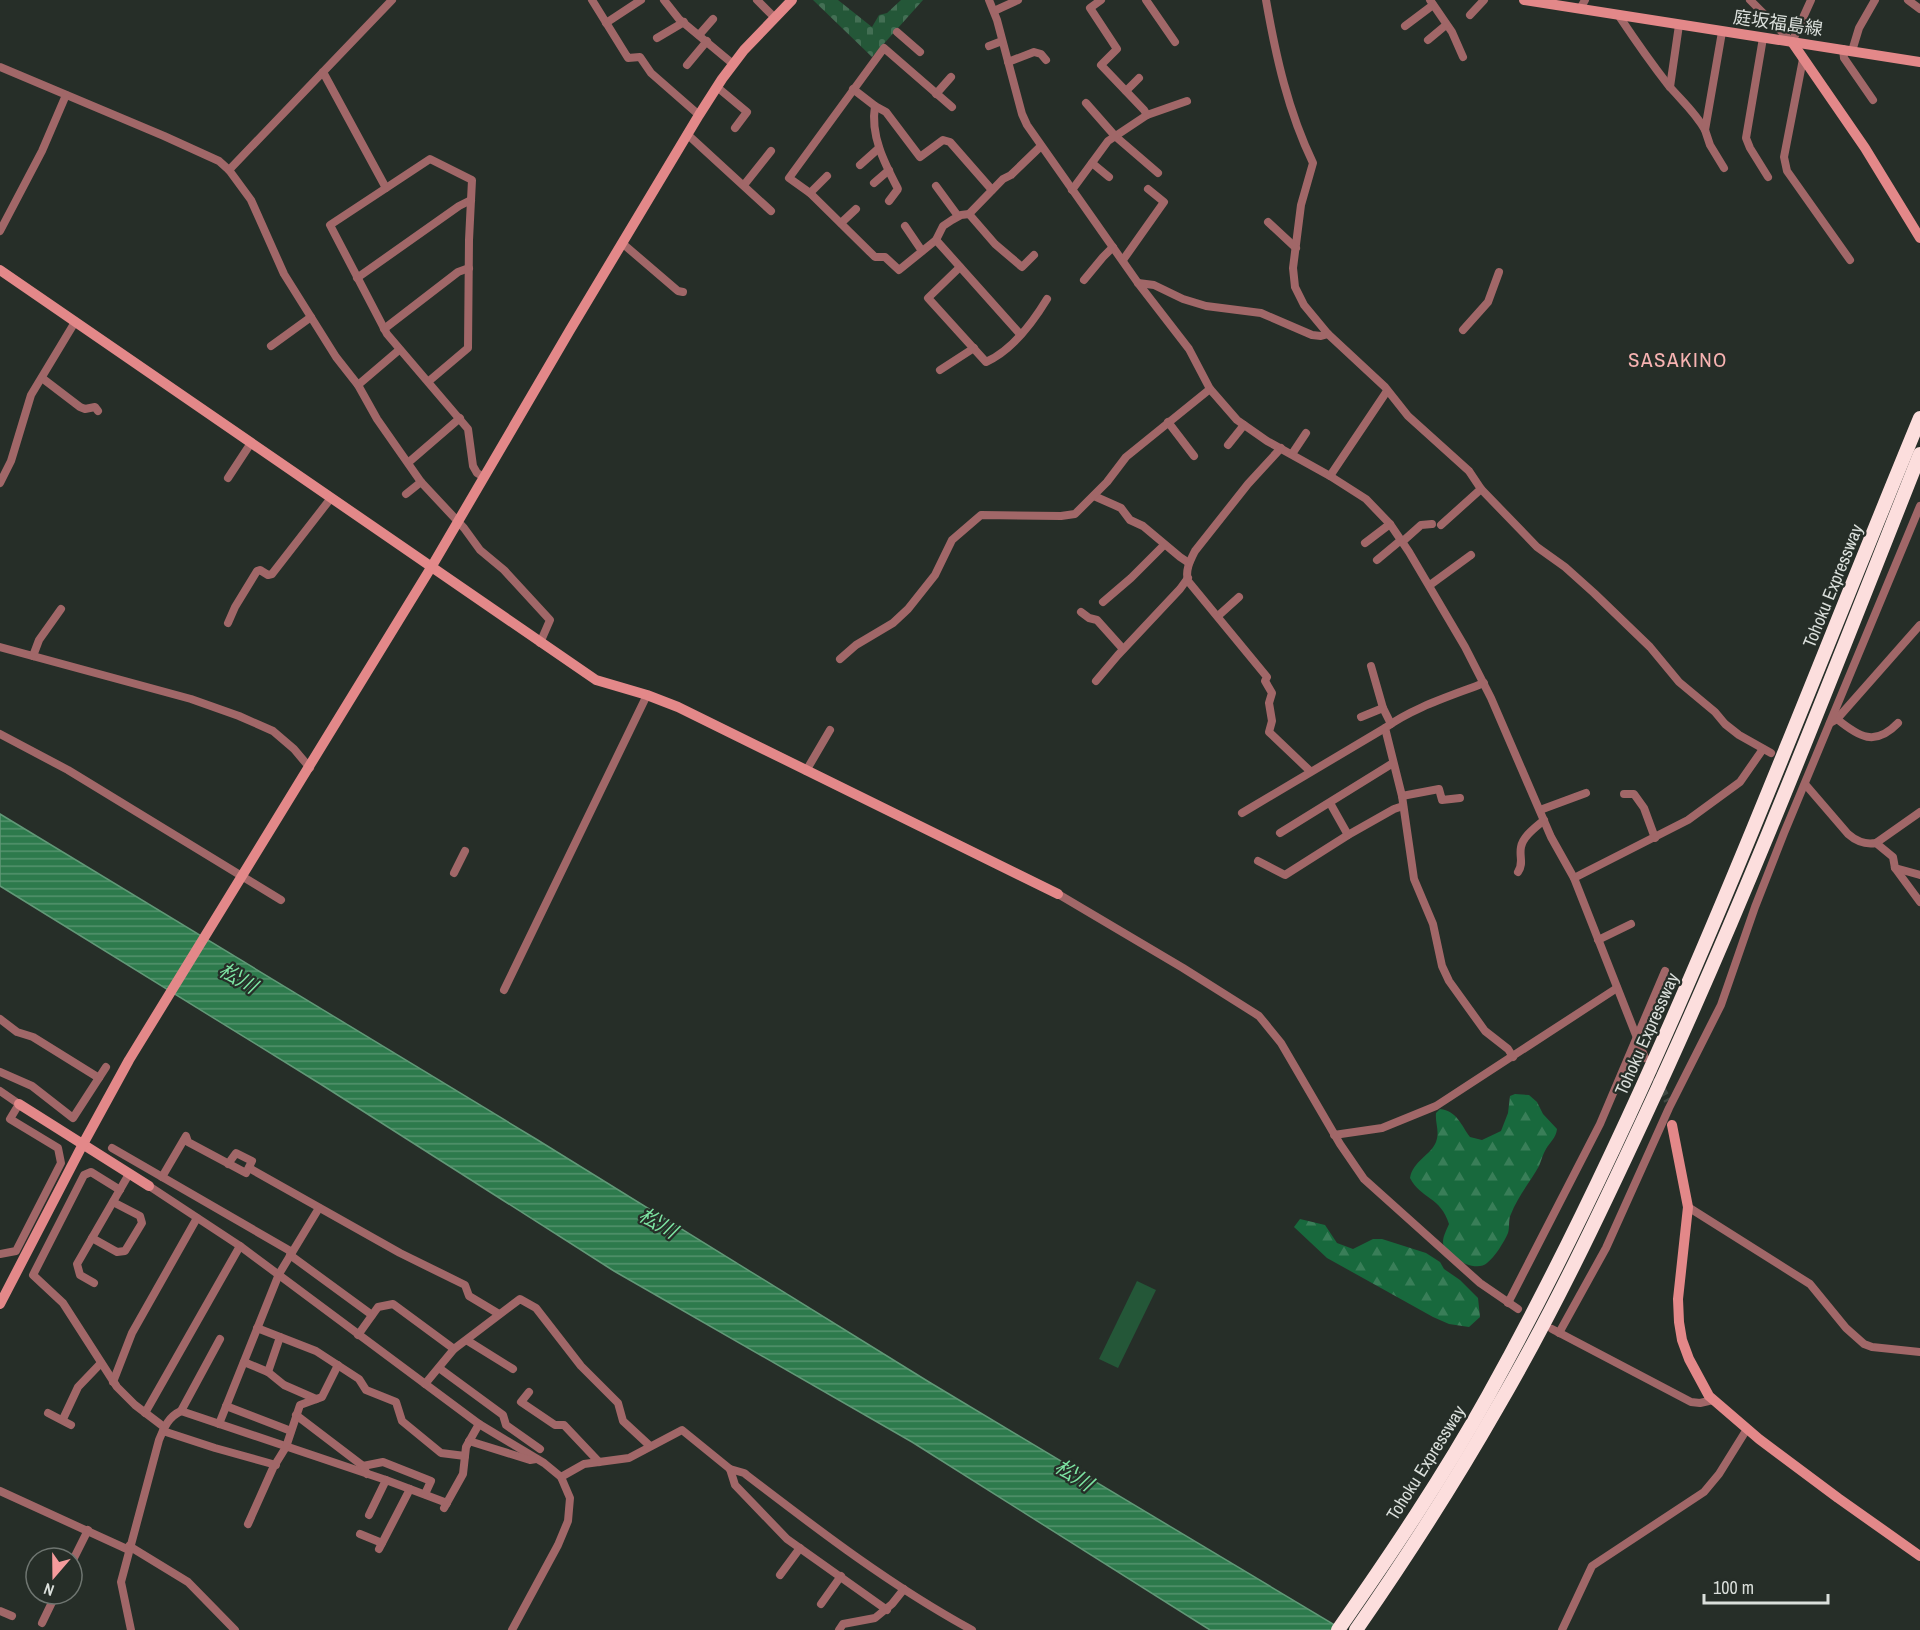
<svg xmlns="http://www.w3.org/2000/svg" width="1920" height="1630" font-family="'Archivo Narrow','Noto Sans JP',sans-serif">
  <style>
    .forest { fill: url(#forest-firs) }
    .cemetery { fill: url(#cemetery-stones) }
    .green { fill: #245738 }
    .water { fill: url(#water-rules); stroke: #619877; stroke-width: 1.5 }
    .lines { fill: none; stroke-linecap: round; stroke-linejoin: round }
    .street-tunnel { stroke: #414943; stroke-width: 8; stroke-dasharray: 8 4; stroke-linecap: butt }
    .street { stroke: #a16768; stroke-width: 8 }
    .secondary { stroke: #e38889; stroke-width: 10 }
    .highway { stroke: #fcdedd; stroke-width: 14 }
    .labels { text-anchor: middle; stroke-width: 4.5; stroke-linejoin: round; paint-order: stroke }
    .street-label { font-size: 18px; fill: #dadfdb; stroke: #262e28 }
    .water-label { font-size: 20px; font-style: italic; fill: #7de4a2; stroke: #262e28 }
    .quarter-label { font-size: 21px; letter-spacing: 1.5px; fill: #f7b3b2; stroke: #262e28 }
  </style>
  <defs>
    <pattern id="forest-firs" width="22" height="20" patternUnits="userSpaceOnUse" patternTransform="scale(1.5)"><rect width="22" height="20" fill="#18693d"/><path d="M5 1l3.5 6h-7zM16 11l3.5 6h-7z" fill="#397e58"/></pattern>
    <pattern id="cemetery-stones" width="16" height="16" patternUnits="userSpaceOnUse" patternTransform="scale(1.5)"><rect width="16" height="16" fill="#245738"/><path d="M2 7V4a2 2 0 0 1 4 0v3zM10 15v-3a2 2 0 0 1 4 0v3z" fill="#436f54"/></pattern>
    <pattern id="water-rules" width="6" height="5" patternUnits="userSpaceOnUse" patternTransform="scale(1.5)"><rect width="6" height="5" fill="#2d7a4c"/><path d="M0 2.5h6" fill="none" stroke="#55936e"/></pattern>
  </defs>
  <rect width="100%" height="100%" fill="#262e28"/>
  <g class="forest">
    <path d="M1515,1094L1529,1095L1537,1102L1543,1114L1557,1129C1556,1138 1550,1142 1546,1149C1543,1154 1541,1161 1539,1166C1530,1182 1517,1198 1511,1214C1508,1220 1510,1227 1508,1233C1504,1242 1495,1257 1487,1263C1475,1274 1443,1255 1443,1242C1443,1236 1447,1229 1449,1224C1441,1197 1421,1199 1410,1178C1413,1161 1431,1155 1436,1142C1440,1131 1435,1124 1436,1113L1440,1109C1457,1111 1461,1125 1470,1137L1482,1140L1501,1131L1508,1113L1510,1096Z"/>
    <path d="M1300,1219L1325,1225L1337,1243L1353,1249L1373,1239H1382L1426,1253L1440,1262L1444,1269L1460,1280L1478,1298L1480,1317L1469,1327L1449,1324L1433,1317L1327,1258L1294,1227Z"/>
  </g>
  <path class="cemetery" d="M813,0H838L872,27L879,15L887,13L901,0H923L872,57Z"/>
  <path class="green" d="M1137,1281L1156,1290L1118,1368L1099,1359Z"/>
  <path class="water" d="M0,814L536,1139L929,1382L1343,1630H1210L912,1442L614,1271L322,1085L0,886Z"/>
  <g class="lines">
    <path class="street-tunnel" d="M1650,1067L1668,1101"/>
    <g class="street">
      <path d="M592,0L628,58L640,57L651,73L699,115"/>
      <path d="M664,0L679,19L733,64"/>
      <path d="M757,0L774,17"/>
      <path d="M989,0L997,20L1022,114L1027,125L1138,283L1189,349L1210,389L1237,420L1267,441L1330,476L1366,499L1390,524L1409,552L1465,647L1491,698L1551,837L1574,878L1645,1058"/>
      <path d="M1101,0L1090,8L1117,49L1101,65L1144,110L1147,115"/>
      <path d="M1146,0L1175,42"/>
      <path d="M1266,0C1276,57 1288,111 1313,163L1301,205L1293,268L1295,287L1304,305L1328,334L1385,387L1408,416L1469,471L1481,489L1537,547L1565,567L1594,593L1650,647L1679,682L1715,712L1725,724L1739,735L1771,753"/>
      <path d="M1430,0L1452,32L1463,57"/>
      <path d="M1750,0L1792,42L1811,0"/>
      <path d="M1908,0L1920,9"/>
      <path d="M1580,9L1585,0"/>
      <path d="M994,11L1018,0"/>
      <path d="M1470,15L1484,0"/>
      <path d="M1619,16C1635,40 1651,63 1669,86C1682,101 1696,113 1705,130"/>
      <path d="M606,23L641,0"/>
      <path d="M1405,26L1433,5"/>
      <path d="M897,32L920,52"/>
      <path d="M1722,32L1705,130L1710,145L1724,168"/>
      <path d="M699,35L713,19"/>
      <path d="M657,38L684,22"/>
      <path d="M1763,38L1746,138L1750,148L1768,177"/>
      <path d="M1428,40L1446,25"/>
      <path d="M989,46L1002,41"/>
      <path d="M1843,49L1844,58L1873,100"/>
      <path d="M1852,51L1859,28L1875,0"/>
      <path d="M1803,59L1784,157L1787,171L1792,178L1850,260"/>
      <path d="M1008,62L1034,52L1041,54L1046,60"/>
      <path d="M687,65L707,41"/>
      <path d="M0,67L164,136L219,161L229,170L251,200L284,274L336,357L358,385L377,419L421,482L464,528L480,550L504,570L550,620L540,643"/>
      <path d="M323,72L386,188"/>
      <path d="M717,87L747,112L735,128"/>
      <path d="M1670,87L1679,25"/>
      <path d="M853,89L875,106C870,136 885,164 898,189L889,201"/>
      <path d="M1126,91L1139,78"/>
      <path d="M936,94L951,77"/>
      <path d="M1086,103L1115,136L1158,173"/>
      <path d="M875,106L886,112L920,157L943,140L950,142L992,190"/>
      <path d="M952,107L884,48L789,178L810,193L875,257H885L899,270L936,240L943,226L952,220L961,215L969,214L1003,179L1011,175L1041,146"/>
      <path d="M687,134L771,211"/>
      <path d="M1092,163L1109,177"/>
      <path d="M860,165L879,148"/>
      <path d="M229,170L392,0"/>
      <path d="M874,183L889,170"/>
      <path d="M744,185L771,151"/>
      <path d="M936,186L958,216"/>
      <path d="M1072,190L1108,141L1147,115L1187,101"/>
      <path d="M810,193L827,176"/>
      <path d="M969,214L995,244L1022,267L1034,255"/>
      <path d="M1268,222L1296,248"/>
      <path d="M841,223L856,209"/>
      <path d="M905,226L922,251"/>
      <path d="M0,231L42,151L66,95"/>
      <path d="M936,240L1020,334"/>
      <path d="M622,243L678,291L683,292"/>
      <path d="M1123,260L1164,202L1148,189"/>
      <path d="M960,267L928,298L986,362C1011,351 1033,322 1047,299"/>
      <path d="M357,278L459,206L471,200"/>
      <path d="M1084,280L1103,257L1113,247"/>
      <path d="M1138,283L1154,285L1183,299L1206,306L1261,313L1312,335L1321,336L1328,334"/>
      <path d="M384,329L458,272L469,268"/>
      <path d="M1463,330L1488,302L1499,272"/>
      <path d="M271,346L311,317"/>
      <path d="M940,370L974,348"/>
      <path d="M42,378L80,407L85,409L95,407L98,411"/>
      <path d="M429,381L468,348L469,240L472,180L430,159L330,225L387,334L468,429L473,466L477,473L484,477"/>
      <path d="M358,385L399,350"/>
      <path d="M1168,422L1194,456"/>
      <path d="M1228,445L1244,425"/>
      <path d="M1281,448L1248,484L1195,551C1190,561 1185,570 1188,581L1267,677L1265,681L1272,693L1269,703L1272,721L1269,732L1310,771"/>
      <path d="M1292,454L1306,433"/>
      <path d="M409,462L460,418"/>
      <path d="M1330,476L1387,391"/>
      <path d="M228,478L251,443"/>
      <path d="M0,483L11,461L31,395L75,322"/>
      <path d="M406,494L421,482"/>
      <path d="M1094,496L1121,508L1130,520L1143,526L1180,557L1189,563"/>
      <path d="M1441,525L1481,489"/>
      <path d="M1402,542L1421,525L1432,524"/>
      <path d="M1365,543L1390,524"/>
      <path d="M1377,560L1401,540"/>
      <path d="M1430,585L1471,555"/>
      <path d="M1103,602L1131,578L1164,545"/>
      <path d="M1081,612L1089,618L1097,620L1123,649"/>
      <path d="M1218,616L1239,597"/>
      <path d="M228,623L235,607L257,571L260,570L268,575L272,574L331,498"/>
      <path d="M0,647L191,699L239,716L273,731L294,749L310,768"/>
      <path d="M33,656L39,640L61,609"/>
      <path d="M840,659L856,645L893,623L908,609L935,575L952,540L981,515L1061,516L1075,514L1107,482L1126,457L1210,389"/>
      <path d="M1371,666L1383,708L1391,724"/>
      <path d="M1096,681L1118,655L1180,589L1188,578"/>
      <path d="M1484,683C1451,696 1414,707 1385,728L1402,796L1414,879L1433,924L1442,966L1449,981L1485,1031L1508,1049L1513,1057"/>
      <path d="M1361,717L1383,708"/>
      <path d="M1837,719C1859,737 1875,747 1898,723"/>
      <path d="M1830,723L1837,719L1920,625"/>
      <path d="M0,734L68,770L281,900"/>
      <path d="M806,771L830,730"/>
      <path d="M1805,784L1848,834C1856,841 1864,845 1876,843L1920,812"/>
      <path d="M1624,794H1634L1644,808L1655,838"/>
      <path d="M1402,796L1439,789L1442,800L1460,798"/>
      <path d="M1330,803L1348,835"/>
      <path d="M1540,810L1586,793"/>
      <path d="M1242,813L1385,728"/>
      <path d="M1280,833L1393,763"/>
      <path d="M1876,843L1893,857L1895,868L1920,875"/>
      <path d="M1258,861L1285,875L1348,835L1394,809L1403,806"/>
      <path d="M1895,868L1920,902"/>
      <path d="M1518,872C1524,863 1519,857 1521,847C1523,836 1536,827 1544,820"/>
      <path d="M454,873L465,851"/>
      <path d="M1574,878L1688,820L1740,782L1763,749"/>
      <path d="M1058,894L1183,968L1259,1016L1281,1043L1340,1144L1364,1179L1480,1283L1518,1309"/>
      <path d="M1598,940L1631,924"/>
      <path d="M504,990L647,695"/>
      <path d="M0,1019L17,1032L33,1037L99,1078"/>
      <path d="M0,1072L32,1086L73,1118L106,1067"/>
      <path d="M0,1091L19,1104L10,1119L58,1148L61,1163L16,1251L0,1254"/>
      <path d="M1334,1135L1382,1128L1436,1106L1617,988"/>
      <path d="M112,1148L292,1252"/>
      <path d="M249,1168L400,1253L465,1285L469,1296L499,1314"/>
      <path d="M162,1177L186,1136L188,1142L246,1173L252,1161L236,1153L228,1164"/>
      <path d="M149,1186L240,1246L479,1424L544,1463L561,1477L570,1498L568,1521L558,1545L512,1630"/>
      <path d="M120,1190L91,1172L84,1175L33,1275L63,1303L117,1387L135,1405L164,1427"/>
      <path d="M1688,1207L1810,1284L1846,1328L1864,1344L1872,1347L1920,1352"/>
      <path d="M92,1238L117,1252L125,1251L142,1223L140,1216L113,1202"/>
      <path d="M290,1255L372,1315"/>
      <path d="M94,1283L80,1275L77,1264L129,1174"/>
      <path d="M1508,1303L1600,1124L1665,971"/>
      <path d="M257,1328L316,1351L359,1379L366,1390L396,1402L402,1421L441,1453L465,1456"/>
      <path d="M1552,1329L1691,1402L1700,1403L1713,1400"/>
      <path d="M1559,1333L1606,1248L1669,1108L1721,1005L1755,907L1784,833L1920,506"/>
      <path d="M358,1335L378,1307L393,1304L454,1349"/>
      <path d="M468,1341L513,1369"/>
      <path d="M244,1362L268,1372L284,1385L316,1399"/>
      <path d="M439,1368L503,1415L506,1425L540,1449"/>
      <path d="M268,1372L280,1337"/>
      <path d="M113,1382L132,1333L197,1218"/>
      <path d="M425,1384L454,1349L520,1299L536,1308L581,1366L618,1403L623,1421L650,1446"/>
      <path d="M529,1392L521,1402L555,1425H564L599,1462"/>
      <path d="M226,1406L291,1431"/>
      <path d="M181,1411L386,1480L447,1503"/>
      <path d="M48,1413L71,1425"/>
      <path d="M145,1413L240,1246"/>
      <path d="M296,1415L363,1466L367,1474"/>
      <path d="M63,1419L78,1387L101,1363"/>
      <path d="M219,1424L279,1274L319,1208"/>
      <path d="M163,1431L215,1448L276,1465"/>
      <path d="M469,1441L530,1460L536,1459"/>
      <path d="M363,1466L383,1462L431,1481L425,1494"/>
      <path d="M730,1469L744,1473C817,1529 891,1586 972,1630"/>
      <path d="M561,1477L584,1464L629,1458L682,1430L730,1469L735,1485L787,1539L887,1610"/>
      <path d="M0,1491L129,1550"/>
      <path d="M444,1508L463,1474L466,1447L479,1424"/>
      <path d="M369,1515L386,1480"/>
      <path d="M248,1524L273,1468L286,1447L300,1405L322,1397L338,1365"/>
      <path d="M360,1534L382,1543"/>
      <path d="M129,1546L188,1582L235,1630"/>
      <path d="M379,1549L410,1489"/>
      <path d="M72,1562L88,1530"/>
      <path d="M780,1575L800,1548"/>
      <path d="M821,1604L841,1576"/>
      <path d="M0,1611L12,1616"/>
      <path d="M42,1623L56,1594"/>
      <path d="M131,1630L121,1582L159,1440C164,1428 168,1417 181,1411L220,1339"/>
      <path d="M839,1630L843,1624L875,1618L892,1604L904,1589"/>
      <path d="M1562,1630L1592,1566L1704,1492L1719,1474L1747,1429"/>
    </g>
    <g class="secondary">
      <path d="M1524,0L1920,62"/>
      <path d="M1792,42L1865,148L1920,238"/>
      <path d="M0,270L596,680L647,695L678,707L1058,894"/>
      <path d="M19,1104L149,1186"/>
      <path d="M1672,1125L1688,1207L1678,1299L1679,1322L1682,1340L1689,1359L1709,1396L1759,1439L1838,1498L1920,1556"/>
      <path d="M0,1304L83,1144L129,1060L432,566L570,330L699,115L722,79L744,50L792,0"/>
    </g>
    <g class="highway">
      <path d="M1338,1630C1391,1554 1443,1477 1488,1396C1662,1082 1783,749 1920,418"/>
      <path d="M1356,1630C1406,1558 1453,1485 1497,1408C1552,1314 1599,1215 1645,1116C1746,899 1832,676 1920,454"/>
    </g>
  </g>
  <g class="labels">
    <g class="street-label">
      <text transform="translate(1778 23) rotate(8)" y="6">庭坂福島線</text>
      <text transform="translate(1833 586) rotate(-68)" y="6">Tohoku Expressway</text>
      <text transform="translate(1647 1034) rotate(-66)" y="6">Tohoku Expressway</text>
      <text transform="translate(1426 1463) rotate(-58)" y="6">Tohoku Expressway</text>
    </g>
    <g class="water-label">
      <text transform="translate(238 978) rotate(30)" y="7">松川</text>
      <text transform="translate(658 1223) rotate(30)" y="7">松川</text>
      <text transform="translate(1074 1475) rotate(32)" y="7">松川</text>
    </g>
    <g class="quarter-label">
      <text x="1678" y="367">SASAKINO</text>
    </g>
  </g>
  <g transform="translate(54 1576) rotate(200)"><circle r="28" fill="#262e28" stroke="#6e7570" stroke-width="1.5"/>
  <path d="M0-4.5L10 22L0 15L-10 22Z" fill="#f59b9c"/>
  <text y="-9" font-size="16" font-weight="bold" text-anchor="middle" fill="#dadfdb">N</text>
  </g>
  <path d="M1704 1594v9h124v-9" fill="none" stroke="#dadfdb" stroke-width="3"/>
  <text x="1713" y="1594" font-size="18" fill="#dadfdb" stroke="#262e28" stroke-width="4.5" paint-order="stroke">100 m</text>
</svg>
